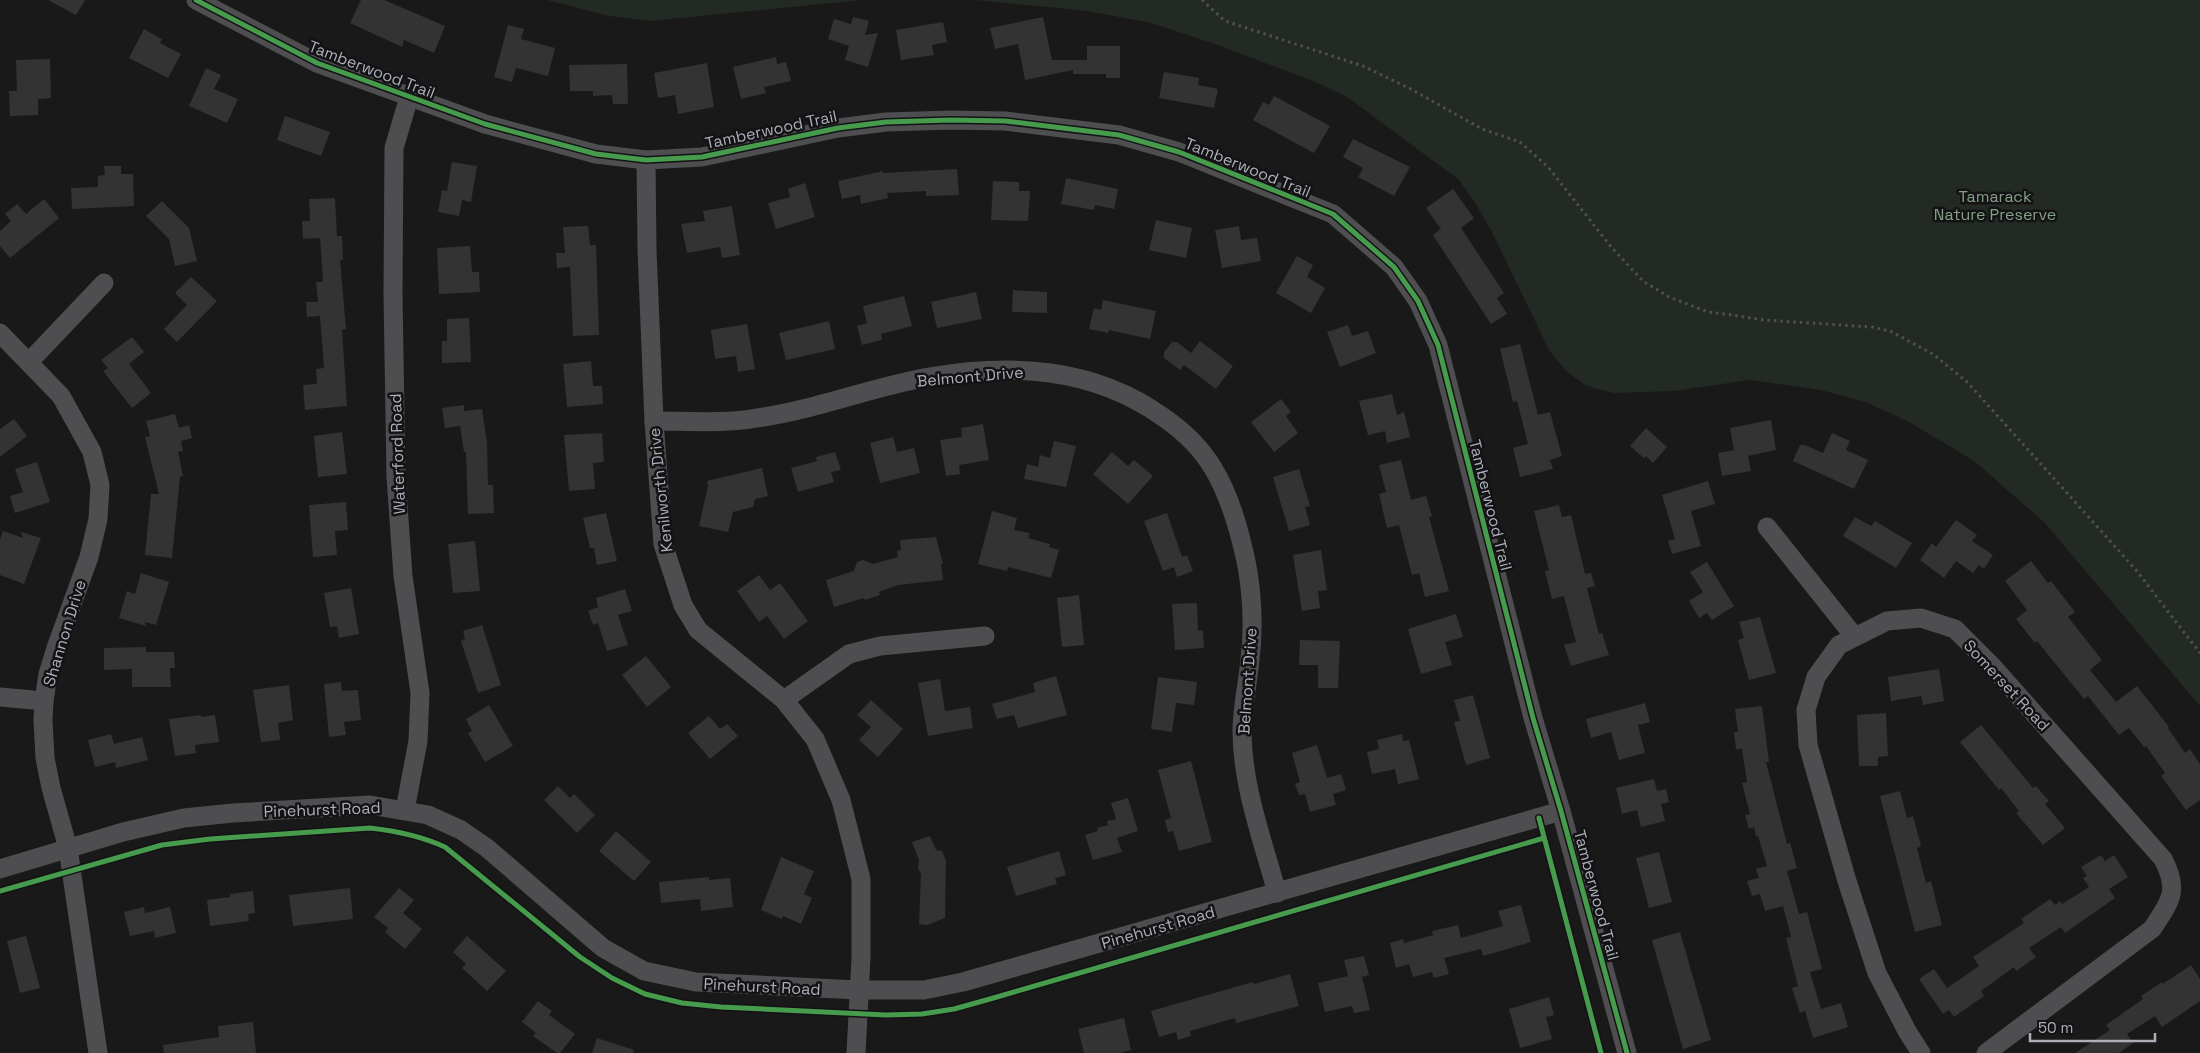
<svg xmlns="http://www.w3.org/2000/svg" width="2200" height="1053" font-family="'Space Grotesk',sans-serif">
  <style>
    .green { fill: #232923 }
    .building { fill: #333334 }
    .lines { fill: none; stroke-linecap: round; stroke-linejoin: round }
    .path { stroke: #4f5052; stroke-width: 3; stroke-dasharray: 2.5 4; stroke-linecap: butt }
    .street { stroke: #4e4e51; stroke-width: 19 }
    .cycleway-casing { stroke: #131315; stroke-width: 8 }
    .cycleway { stroke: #469c4c; stroke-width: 5 }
    .labels { text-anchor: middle; stroke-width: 5; stroke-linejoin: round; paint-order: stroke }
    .street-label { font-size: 16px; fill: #acafb8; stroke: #131315 }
    .park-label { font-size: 16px; fill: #85a087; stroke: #131315 }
  </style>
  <rect width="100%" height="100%" fill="#191919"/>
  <g class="green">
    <path d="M547,0H863L650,21L609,16Z"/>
    <path d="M975,0H2200V706L2044,522L1973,460L1907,421L1868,403L1821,390L1750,380L1674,391L1645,392L1615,393L1596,389L1584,384L1566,371L1549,350L1493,234L1474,201L1458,179L1347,97L1313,81L1215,44L1151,23L1088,11Z"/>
  </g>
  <g class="building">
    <path d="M48,0H85L76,15Z"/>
    <path d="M361,0H384L445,26L434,53L404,40L402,47L350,23Z"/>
    <path d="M853,17L869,21L865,35L878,33L868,67L845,60L849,46L828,39L834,19L851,24Z"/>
    <path d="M1043,17L1052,60H1087V46H1120V78H1106V74H1073V70L1025,80L1018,44L995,49L990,28Z"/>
    <path d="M943,22L947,42L932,45L934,55L901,60L896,30Z"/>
    <path d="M508,25L524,29L521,39L555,48L548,76L516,68L512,82L494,77Z"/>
    <path d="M144,29L162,39L160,43L181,54L168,78L129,58Z"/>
    <path d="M776,57L777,64L786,62L791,81L764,87L766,93L741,99L733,67Z"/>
    <path d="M50,59L51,98L38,99V115L10,116L9,91H17L16,60Z"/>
    <path d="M707,63L714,107L678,114L675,95L658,98L654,73Z"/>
    <path d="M627,64L628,104H613L612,95L593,96V91H570L569,65Z"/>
    <path d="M206,68L221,75L214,89L238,99L227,123L189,106Z"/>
    <path d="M1164,72L1199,78L1198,85L1218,89L1214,108L1159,98Z"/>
    <path d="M1274,96L1330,126L1314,153L1253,120L1263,102L1269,105Z"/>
    <path d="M285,116L330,132L321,156L277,140Z"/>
    <path d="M1353,139L1410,167L1394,196L1358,177L1363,168L1343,157Z"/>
    <path d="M452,162L477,166L471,202L462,200L459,216L438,212L442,190L447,191Z"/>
    <path d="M104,166H121V174H133L134,206L72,209L71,188L98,187V176L105,175Z"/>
    <path d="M957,169L959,195L926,196V191L887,193L888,198L861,204L860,195L842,199L838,181L883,171V173Z"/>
    <path d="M1066,178L1118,189L1114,209L1095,205L1094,210L1061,204Z"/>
    <path d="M993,181L1019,182V191H1030L1028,221L991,220Z"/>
    <path d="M805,183L815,217L776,229L768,203L790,197L788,189Z"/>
    <path d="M1453,189L1474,218L1461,228L1504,293L1497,298L1507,314L1491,324L1433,235L1441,229L1426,208Z"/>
    <path d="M335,198L337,236H342L343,260H340L346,329L342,330L347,406L305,410L303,385L317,384L316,369L324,368L320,316L307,317L306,302H318L316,282H323L320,238L303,239L302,221H310L309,199Z"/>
    <path d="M44,199L59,218L10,258L0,246V231L11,221L5,214L17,204L26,214Z"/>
    <path d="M162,201L189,228L197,261L175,266L169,239L146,216Z"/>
    <path d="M732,206L740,255L722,258L720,247L687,253L681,224L705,221L703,211Z"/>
    <path d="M1156,220L1192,228L1186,258L1149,250Z"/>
    <path d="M588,226L590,245H596L599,335L573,336L570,267L557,268L556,253H565L563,227Z"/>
    <path d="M1239,226L1241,240L1257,238L1261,261L1222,268L1215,230Z"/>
    <path d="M470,246L472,272H479L480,292L439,294L437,248Z"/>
    <path d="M1297,256L1313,265L1307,277L1325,288L1311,313L1276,293Z"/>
    <path d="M191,277L217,301L177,342L164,329L187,305L175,293Z"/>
    <path d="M1013,290L1047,292V313L1012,312Z"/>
    <path d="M976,292L982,319L937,328L931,302Z"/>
    <path d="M904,296L912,326L881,334L882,340L862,345L857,326L867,323L863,306Z"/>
    <path d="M1103,300L1156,311L1150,339L1109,330L1108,333L1089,329L1094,308L1101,310Z"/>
    <path d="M469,318L471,362L442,363V341H447V319Z"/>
    <path d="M829,321L835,349L786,360L779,333Z"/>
    <path d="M747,324L755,369L738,372L736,356L715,359L711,330Z"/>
    <path d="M1348,325L1352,336L1368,331L1376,353L1340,367L1327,332Z"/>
    <path d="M132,337L144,352L129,364L151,393L132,408L103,371L108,368L101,360Z"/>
    <path d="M1200,341L1233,366L1216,389L1184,365L1180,370L1164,358V352L1172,342H1177L1191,353Z"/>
    <path d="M1520,344L1538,415L1550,412L1562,456L1550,460L1553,469L1520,477L1513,448L1528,444L1517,401L1513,402L1500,349Z"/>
    <path d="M591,361L593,386H602L603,404L567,407L563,364Z"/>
    <path d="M1392,394L1397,415L1404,412L1410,437L1387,443L1385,431L1368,435L1359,401Z"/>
    <path d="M1281,399L1291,412L1286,416L1298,433L1274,452L1251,422Z"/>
    <path d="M464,405V411L482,409L487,443L488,485H493L494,513L468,514L466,452H464L460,426L445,428L442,408Z"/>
    <path d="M175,414L179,428L189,425L192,438L181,441L183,451L178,452L183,476L180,477L172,558L145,555L151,494H159L145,437L150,436L146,421Z"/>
    <path d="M14,419L27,436L0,457V429Z"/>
    <path d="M1771,420L1776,450L1748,456L1751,471L1722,476L1718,453L1734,450L1730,428Z"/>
    <path d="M983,424L989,460L959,465L960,474L946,476L940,440L962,437L961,428Z"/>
    <path d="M1646,428L1667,447L1653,463L1646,456L1644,458L1630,446Z"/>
    <path d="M342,432L347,474L318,477L314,436Z"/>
    <path d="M602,433L604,462L593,463L595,489L569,491L564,435Z"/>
    <path d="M1832,433L1850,441L1846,450L1868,460L1854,489L1793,461L1800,445H1805L1823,453Z"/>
    <path d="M893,437L897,452L914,448L920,473L880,483L870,443Z"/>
    <path d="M1054,441L1076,446L1066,487L1024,479L1027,464L1038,467L1040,455L1050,458Z"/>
    <path d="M835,452L841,470L831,472L834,482L798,492L791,468L817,461L816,457Z"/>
    <path d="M1112,452L1128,466L1134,460L1153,476L1128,504L1093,474Z"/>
    <path d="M1401,460L1411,500L1426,496L1432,516L1429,517L1449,591L1425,597L1419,573L1412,575L1399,525L1387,528L1379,494L1386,492L1379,465Z"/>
    <path d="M37,462L50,502L15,513L10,496L23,492L15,469Z"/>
    <path d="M762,468L768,496L755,499L753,507L733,512L728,532L699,526L708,486L707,481Z"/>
    <path d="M1299,469L1310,506L1305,507L1310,525L1289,531L1273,477Z"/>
    <path d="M1708,481L1715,504L1691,511L1701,546L1672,554L1668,541L1675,539L1662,495Z"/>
    <path d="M346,502L348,530L335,531L337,555L313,557L309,505Z"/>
    <path d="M1559,505L1562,517L1571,515L1585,574L1591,573L1595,586L1587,588L1599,634L1602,633L1609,655L1571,666L1564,645L1576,642L1564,596L1552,599L1545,571L1549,570L1534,511Z"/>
    <path d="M992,511L1017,518L1014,530L1030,533L1028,538L1050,544L1049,547L1059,550L1051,578L1008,567L1007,571L978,564Z"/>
    <path d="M606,513L617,561L597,565L594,548H590L583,518Z"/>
    <path d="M1167,513L1182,557L1187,555L1193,571L1177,577L1174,567L1163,571L1144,521Z"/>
    <path d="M1855,517L1871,526L1875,521L1912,543L1896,568L1843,536Z"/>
    <path d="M1956,520L1977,535L1972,541L1993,555L1984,569L1979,565L1973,573L1956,561L1944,578L1920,560L1932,543L1936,547Z"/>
    <path d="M3,531L23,538L21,532L41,538L24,584L0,575V540Z"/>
    <path d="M936,537L943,564H941L943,580L898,585L879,592L880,595L865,600L864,598L834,607L826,580L854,571L857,562L863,560L873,564L898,557L897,551L901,550L900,540Z"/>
    <path d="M475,541L480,591L453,593L448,544Z"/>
    <path d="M1321,550L1327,590L1318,591L1320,608L1302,611L1293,555Z"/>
    <path d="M2031,561L2048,583L2051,581L2075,612L2068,617L2102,660L2090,670L2116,702L2137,686L2169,727L2168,728L2185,753L2190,749L2200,764V800L2186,810L2161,776L2165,773L2146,746L2144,747L2129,728L2119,735L2088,696L2084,699L2037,641L2035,643L2016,619L2027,610L2005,581Z"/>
    <path d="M1707,562L1734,606L1712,620L1707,613L1699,618L1689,601L1703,592L1690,572Z"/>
    <path d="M141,573L169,582L156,625L145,622L146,626L119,618L127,591L135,594Z"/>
    <path d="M759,575L770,590L780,583L808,621L784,639L767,616L759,622L737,591Z"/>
    <path d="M351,588L359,634L339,638L337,626L330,627L324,593Z"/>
    <path d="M625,589L632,611L618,615L628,645L607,651L598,623L593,625L588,611L598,607L596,598Z"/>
    <path d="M1079,595L1084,645L1062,647L1057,598Z"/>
    <path d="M1197,603L1198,631L1203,630L1204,648L1175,650L1172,604Z"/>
    <path d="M1456,614L1463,637L1445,642L1452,665L1421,674L1408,629Z"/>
    <path d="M1760,617L1776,673L1749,680L1738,640L1744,638L1739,622Z"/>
    <path d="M482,625L501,685L478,693L461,641L465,639L463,631Z"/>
    <path d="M1300,640L1340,641L1338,688H1318V665H1299Z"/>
    <path d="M146,647V652H174L175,668H170L171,687H132V669L104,670V648Z"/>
    <path d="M646,656L671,687L647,707L622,675Z"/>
    <path d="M1939,669L1944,701L1923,705L1921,696L1891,701L1888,677Z"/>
    <path d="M1056,676L1067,715L1018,728L1014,715L997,719L992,704L1035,692L1033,683Z"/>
    <path d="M1158,677L1197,682L1194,705L1176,703L1172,732L1151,729Z"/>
    <path d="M940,679L945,711L970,707L973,728L928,736L918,683Z"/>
    <path d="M341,682L342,691L358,690L361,720L344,722L346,735L329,737L324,684Z"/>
    <path d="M289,685L293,720L278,723L280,740L261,742L253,690Z"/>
    <path d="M1473,695L1490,758L1466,765L1454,722L1460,721L1454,700Z"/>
    <path d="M871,700L903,729L878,757L859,740L871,727L857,715Z"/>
    <path d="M1645,703L1650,722L1638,725L1645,753L1619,760L1611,732L1591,738L1586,719Z"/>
    <path d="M489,705L513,746L485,762L468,733L472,731L466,719Z"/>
    <path d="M1762,706L1769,762H1766L1787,844L1790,843L1797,868L1787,871L1799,914L1807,912L1822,969L1810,972L1821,1009L1841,1003L1848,1027L1813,1038L1805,1011L1800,1013L1792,988L1798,986L1786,938L1791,937L1783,906L1765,911L1760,894L1752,896L1747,881L1759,878L1756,869L1767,866L1758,836H1756L1754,827L1749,829L1745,815L1750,814L1742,783L1747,782L1742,749H1736L1734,732H1738L1735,709Z"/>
    <path d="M1886,713L1888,756L1878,757V766H1859L1857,715Z"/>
    <path d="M201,715V717L215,715L219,742L195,745L196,753L175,756L169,719Z"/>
    <path d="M709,716L720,729L727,724L738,736L710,759L688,733Z"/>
    <path d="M1981,725L2033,788L2036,786L2049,801L2045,804L2065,828L2043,845L2016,813L2019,811L2001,788L1999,790L1960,742Z"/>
    <path d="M111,734L114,744L142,737L148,760L116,768L115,762L95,767L88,740Z"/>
    <path d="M1402,734L1403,741L1409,740L1419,779L1398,784L1395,769L1372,774L1367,752L1379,749L1377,740Z"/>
    <path d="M1317,745L1327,778L1341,774L1346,790L1333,794L1336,805L1310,812L1305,794L1299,795L1295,784L1300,782L1292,753Z"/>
    <path d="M1191,761L1212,842L1179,851L1173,831L1168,832L1165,820L1171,818L1158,770Z"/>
    <path d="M1654,779L1657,791L1666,789L1669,802L1661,804L1665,821L1641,827L1637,810L1622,814L1616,788Z"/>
    <path d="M558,786L570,798L574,794L595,815L577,833L544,800Z"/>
    <path d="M1900,791L1907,818L1913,816L1921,846L1917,848L1926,883L1931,881L1942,925L1915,932L1880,796Z"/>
    <path d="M1128,798L1138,831L1117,838L1122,852L1093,860L1085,835L1098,831L1097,828L1108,825L1107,821L1116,819L1111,803Z"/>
    <path d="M616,831L651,862L634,881L599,851Z"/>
    <path d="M930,836L936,850L942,851L946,861L945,918L927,925L919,924L921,874L918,868L919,860L912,842Z"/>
    <path d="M1059,851L1066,875L1055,878L1057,884L1016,896L1007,867Z"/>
    <path d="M1659,852L1672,902L1649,908L1636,858Z"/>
    <path d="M2101,855L2105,861L2114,855L2128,877L2109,889L2115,898L2065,933L2061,927L2029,948L2036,957L2016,971L2014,967L1981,991L1984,996L1954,1017L1949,1010L1943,1014L1919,979L1934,969L1947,988L1979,966L1973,957L2024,923L2021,919L2050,899L2055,905L2060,901L2062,904L2089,887L2083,878L2087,876L2081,867Z"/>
    <path d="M781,857L814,871L804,894L812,898L801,924L783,916L782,919L761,910Z"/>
    <path d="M709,877V880L730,878L733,907L701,911L700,899L661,903L659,882Z"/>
    <path d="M350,888L353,919L293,926L289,895Z"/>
    <path d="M399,888L414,900L403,913L422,929L405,949L385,932L388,928L374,917Z"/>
    <path d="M253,891L255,913L248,914L249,921L210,926L207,900L230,897V894Z"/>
    <path d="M1521,905L1531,942L1483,956L1481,949L1444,958L1449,974L1434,978L1432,972L1413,977L1409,964L1396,968L1390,943L1403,939L1404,943L1433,935L1432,931L1458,925L1461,938L1503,926L1498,911Z"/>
    <path d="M144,907L145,913L170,907L176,933L155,938L154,931L130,936L124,912Z"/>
    <path d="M1680,932L1711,1040L1683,1049L1652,940Z"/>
    <path d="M26,936L40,988L20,993L7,941Z"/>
    <path d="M467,936L506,971L487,991L462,968L466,964L453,952Z"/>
    <path d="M1364,956L1369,975L1362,977L1370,1010L1354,1013L1352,1006L1325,1012L1318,983L1348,976L1344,960Z"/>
    <path d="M2191,965L2200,979V1001L2162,1027L2155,1016L2127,1034L2133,1043L2119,1053H2075L2110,1030L2106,1025L2143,999L2141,996L2162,982L2163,984Z"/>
    <path d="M1290,974L1299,1006L1236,1023L1235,1018L1190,1031L1191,1036L1178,1040L1176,1032L1159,1037L1151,1011L1253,982L1254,984Z"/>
    <path d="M1549,997L1554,1015L1546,1017L1552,1039L1520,1048L1509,1009Z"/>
    <path d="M538,1001L552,1011L549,1015L575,1034L560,1053H557L533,1036L536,1033L522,1022Z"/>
    <path d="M1124,1018L1131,1050L1120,1053H1084L1078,1029Z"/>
    <path d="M253,1022L256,1053H164L163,1045L219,1037L218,1026Z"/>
    <path d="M597,1038L634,1050L633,1053H592Z"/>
  </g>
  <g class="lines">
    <path class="path" d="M1202,0L1225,21L1363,66L1409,88L1482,129L1520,142L1548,167L1612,248L1643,281L1669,297L1708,312L1732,315L1764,320L1871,327L1890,331L1933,354L1967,382L2085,513L2136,570L2200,653"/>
    <g class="street">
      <path d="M196,0L317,63L485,124L596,154L646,160L702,157L838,128L886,122L951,120L1005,121L1119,135L1179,152L1333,214L1394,267L1418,301L1438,345L1533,718L1561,811L1627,1053"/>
      <path d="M646,160L647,250L654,421L663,544L683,605L698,630L784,700L815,739L841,800L861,879V958L856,1053"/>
      <path d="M0,333L61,396L92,452L100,485L98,519L89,557L56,648L48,674L44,701L43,720L45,758L51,788L68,848L98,1053"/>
      <path d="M29,362L104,283"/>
      <path d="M654,421C688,421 724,424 757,418C816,410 871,387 929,377C1011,363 1093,367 1163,417C1182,430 1201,448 1213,468C1230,496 1239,529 1246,561C1252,591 1254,628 1250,659C1248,683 1242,708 1242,731C1242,786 1263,841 1277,893"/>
      <path d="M1767,527L1854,636"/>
      <path d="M0,697L44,701"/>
      <path d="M784,700L849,654L880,646L985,636"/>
      <path d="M405,810L418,741L420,693L403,576L396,477L393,293L394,148L409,97"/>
      <path d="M0,869L123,832L184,818L233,813L370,805L428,815L461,830L487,848L603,948L644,971L696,982L858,990H924L963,982L1561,811"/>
      <path d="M1921,1053L1907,1031L1877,973L1847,881L1808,745L1806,710L1816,677L1839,645L1887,621L1921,618L1955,629L1993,667L2163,859C2180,891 2170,902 2152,929L1986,1053"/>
    </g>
    <g class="cycleway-casing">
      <g id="cycleway">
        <path d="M196,0L317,63L485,124L596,154L646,160L702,157L838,128L886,122L951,120L1005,121L1119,135L1179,152L1333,214L1394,267L1418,301L1438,345L1533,718L1561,811L1627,1053"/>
        <path d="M1539,818L1601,1053"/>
        <path d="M0,891L162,845L210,839L370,828C397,831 421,836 445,847L580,957L612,978L645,994L682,1003L721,1007L886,1015L922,1014L954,1009L990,999L1544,838"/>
      </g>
    </g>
    <use href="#cycleway" class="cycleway"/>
  </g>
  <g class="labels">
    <g class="street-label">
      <text transform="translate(372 69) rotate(21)" y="6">Tamberwood Trail</text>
      <text transform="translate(771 129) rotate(-12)" y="6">Tamberwood Trail</text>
      <text transform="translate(1248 167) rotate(22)" y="6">Tamberwood Trail</text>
      <text transform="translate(970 376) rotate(-5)" y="6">Belmont Drive</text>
      <text transform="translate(397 454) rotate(-92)" y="6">Waterford Road</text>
      <text transform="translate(660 490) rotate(-96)" y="6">Kenilworth Drive</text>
      <text transform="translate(1491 505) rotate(76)" y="6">Tamberwood Trail</text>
      <text transform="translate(64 633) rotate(-73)" y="6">Shannon Drive</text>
      <text transform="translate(1247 681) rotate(-86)" y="6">Belmont Drive</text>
      <text transform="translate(2007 685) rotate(47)" y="6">Somerset Road</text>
      <text transform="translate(322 809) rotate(-2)" y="6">Pinehurst Road</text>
      <text transform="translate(1597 895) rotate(75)" y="6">Tamberwood Trail</text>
      <text transform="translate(1158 927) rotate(-16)" y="6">Pinehurst Road</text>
      <text transform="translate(762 986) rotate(3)" y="6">Pinehurst Road</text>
    </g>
    <g class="park-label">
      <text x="1995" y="202">Tamarack<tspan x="1995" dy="18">Nature Preserve</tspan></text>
    </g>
  </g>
  <path d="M2030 1033v8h125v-8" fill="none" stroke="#acafb8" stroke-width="2.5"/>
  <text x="2038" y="1033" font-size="15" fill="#acafb8" stroke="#131315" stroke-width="4" paint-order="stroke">50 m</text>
</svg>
